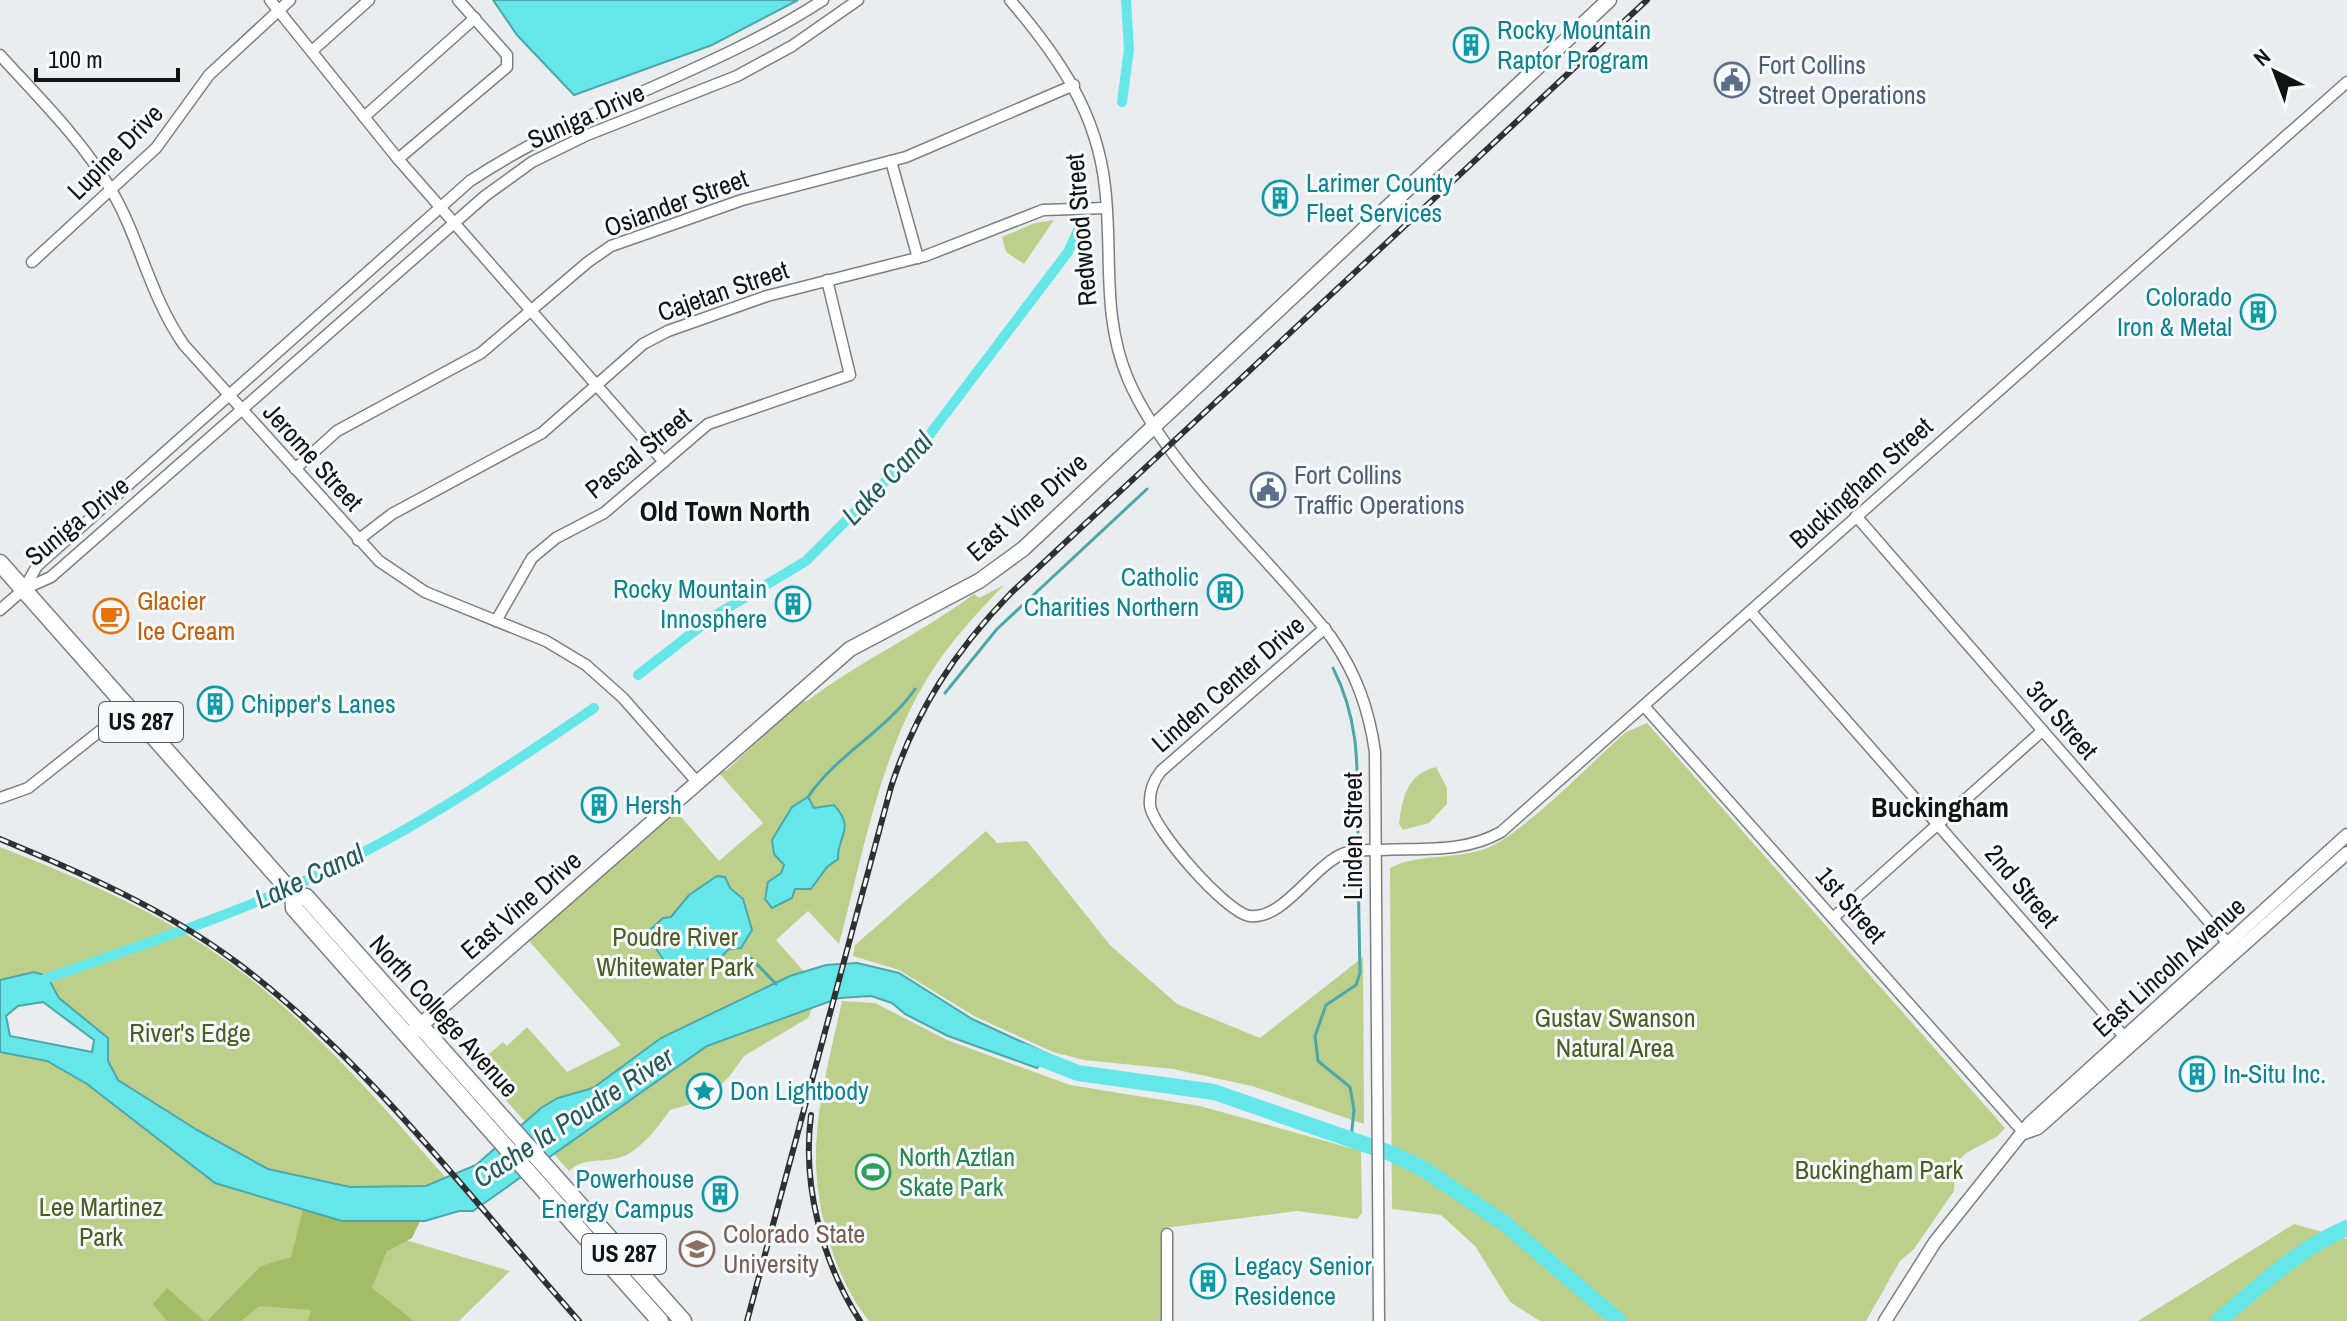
<svg xmlns="http://www.w3.org/2000/svg" width="2347" height="1321" font-family="'Archivo Narrow',sans-serif">
  <style>
    .green { fill: #bcd08c }
    .forest { fill: #a5bc67 }
    .water { fill: #65e7ea; stroke: #4ca7aa; stroke-width: 2; fill-rule: evenodd }
    .lines { fill: none; stroke-linecap: round; stroke-linejoin: round }
    .stream { stroke: #4ca7aa; stroke-width: 3 }
    .canal { stroke: #65e7ea; stroke-width: 10 }
    .river { stroke: #65e7ea; stroke-width: 16 }
    .minor-casing { stroke: #7c7f81; stroke-width: 13 }
    .tertiary-casing { stroke: #7c7f81; stroke-width: 15 }
    .secondary-casing { stroke: #7c7f81; stroke-width: 17 }
    .trunk-casing { stroke: #7c7f81; stroke-width: 19 }
    .minor { stroke: #fff; stroke-width: 10 }
    .tertiary { stroke: #fff; stroke-width: 12 }
    .secondary { stroke: #fff; stroke-width: 14 }
    .trunk { stroke: #fff; stroke-width: 16 }
    .rail-casing { stroke: #2f3031; stroke-width: 6 }
    .rail { stroke: #f7fafc; stroke-width: 3; stroke-dasharray: 9; stroke-linecap: butt }
    .labels { text-anchor: middle; stroke-width: 6; stroke-linejoin: round; paint-order: stroke }
    .shield { fill: #f7fafc; stroke: #575859; stroke-width: 2 }
    .shield-label { font-size: 24px; font-weight: bold; fill: #121313 }
    .culture-label { font-size: 26px; fill: #0d838f; stroke: #f7fafc; text-anchor: start }
    .service-label { font-size: 26px; fill: #4e5e75; stroke: #f7fafc; text-anchor: start }
    .street-label { font-size: 26px; fill: #121313; stroke: #f7fafc }
    .food-label { font-size: 26px; fill: #c56008; stroke: #f7fafc; text-anchor: start }
    .park-label { font-size: 26px; fill: #4d5c20; stroke: #f7fafc }
    .leisure-label { font-size: 26px; fill: #27864d; stroke: #f7fafc; text-anchor: start }
    .education-label { font-size: 26px; fill: #785e54; stroke: #f7fafc; text-anchor: start }
    .water-label { font-size: 28px; font-style: italic; fill: #225a5b; stroke: #f7fafc }
    .neighbourhood-label { font-size: 28px; font-weight: bold; fill: #121313; stroke: #f7fafc }
  </style>
  <rect width="100%" height="100%" fill="#eaedef"/>
  <g class="green">
    <path d="M1054,220L1024,264L1006,252L1002,237L1035,223Z"/>
    <path d="M1004,585C976,614 948,644 927,679C879,758 863,855 839,944L808,911L776,940L814,983L816,999L808,1018L744,1056L729,1077L705,1100L670,1110C658,1127 639,1153 618,1158C599,1163 584,1157 569,1171L475,1066L503,1042L507,1046L527,1027L567,1072L621,1045L529,941L676,811L719,861L763,823L719,773L727,770L799,702L807,701C860,661 920,634 974,594L979,598Z"/>
    <path d="M1647,723L2005,1128L1998,1136L1966,1153L1956,1163L1954,1191L1914,1249L1900,1261L1866,1321H1540L1510,1302L1475,1246L1441,1215L1392,1209L1390,868C1419,853 1453,860 1485,849C1520,837 1595,759 1626,732Z"/>
    <path d="M1436,767L1447,788V804L1429,823L1403,830L1399,824C1402,798 1407,774 1436,767Z"/>
    <path d="M986,831L997,843L1027,841L1110,945L1177,1004L1260,1038L1363,957L1364,1124L1252,1086L1173,1069L1084,1060L1053,1052L974,1016L899,970L853,956L855,945Z"/>
    <path d="M0,847C74,876 148,907 214,952C303,1013 375,1097 446,1178L426,1186L350,1187L268,1169L197,1130L118,1080L108,1061V1038L59,998L47,976L33,972L0,980Z"/>
    <path d="M842,1001L875,1003L947,1040L1070,1085L1200,1106L1361,1151L1362,1213L1357,1219L1297,1211L1164,1228L1161,1321H869C833,1276 814,1205 816,1147C818,1098 832,1048 842,1001Z"/>
    <path d="M0,1052L47,1061L87,1084L215,1183L510,1271L459,1321H0Z"/>
    <path d="M2294,1224L2347,1239V1321H2138Z"/>
  </g>
  <g class="forest">
    <path d="M304,1205L423,1215L412,1238L387,1251L372,1288L414,1321H308L311,1310L259,1306L241,1321H207L261,1266L291,1257Z"/>
    <path d="M167,1288L204,1321H167L153,1304Z"/>
  </g>
  <g class="water">
    <path d="M493,0H798L712,45L574,95L517,35Z"/>
    <path d="M808,797L814,808L834,805C856,829 837,836 838,859L827,867L811,889H795L792,898L772,908L765,899L768,882L781,873L784,865L774,854L772,840L792,807Z"/>
    <path d="M717,876L725,877L730,888L743,899L752,930L741,948L729,949L721,957L712,956L681,978L674,976L651,941V929L663,918L671,917L689,895Z"/>
    <path d="M857,963L899,973L972,1019L1046,1053L1037,1068L948,1036L905,1014L892,1003L871,996L839,998L707,1046L473,1211H459L425,1221H342L215,1183L87,1084L47,1061L0,1052V980L34,972L47,976L59,998L108,1038V1061L118,1080L197,1130L268,1169L350,1187L426,1186L476,1165L541,1108L558,1098L593,1088L661,1038L790,976L826,965ZM43,1002L94,1040L92,1052L10,1036L6,1016L18,1006Z"/>
  </g>
  <g class="lines">
    <g class="stream">
      <path d="M1333,668C1362,725 1357,776 1358,838"/>
      <path d="M945,693L997,629L1147,489"/>
      <path d="M808,797C836,755 886,731 915,689"/>
      <path d="M751,958L776,984"/>
      <path d="M1351,1139L1354,1110L1350,1087L1318,1061L1315,1036L1326,1005L1356,985L1360,973L1358,869"/>
    </g>
    <g class="canal">
      <path d="M1122,102L1129,49L1126,0"/>
      <path d="M638,675L714,616L806,561L924,442L1068,252L1080,226"/>
      <path d="M36,982C137,946 240,914 336,866C427,822 510,765 594,708"/>
    </g>
    <g class="river">
      <path d="M1022,1051L1078,1073L1214,1092L1390,1153L1422,1168L1504,1223L1619,1321"/>
      <path d="M2218,1321C2259,1287 2297,1249 2347,1228"/>
    </g>
    <g class="minor-casing">
      <g id="minor">
        <path d="M270,0L398,159L664,462"/>
        <path d="M1010,0C1058,56 1097,112 1105,187C1113,253 1101,315 1128,379C1167,470 1270,557 1331,637C1356,673 1369,709 1375,752L1379,1321"/>
        <path d="M312,51L369,0"/>
        <path d="M0,55C38,97 81,139 110,188C140,238 149,295 184,345L379,561L425,592L546,641L586,665L623,698L697,782"/>
        <path d="M364,117L475,18"/>
        <path d="M398,159L507,67V55L458,0"/>
        <path d="M891,161L918,258"/>
        <path d="M32,262L156,148L209,75L290,0"/>
        <path d="M295,469L337,431L481,353L588,262L611,246L742,200L906,157L1074,85"/>
        <path d="M1856,516L2231,947"/>
        <path d="M358,540L392,514L542,433L643,344L668,331L767,296L925,256L1043,210L1106,208"/>
        <path d="M24,589L37,566L470,181C581,107 711,73 823,0"/>
        <path d="M0,610L24,589L51,577L485,196L532,162L587,135L737,76L792,46L858,0"/>
        <path d="M1751,612L2128,1041"/>
        <path d="M496,621L532,558L556,538L604,513L708,424L850,375L827,280"/>
        <path d="M1325,628L1161,771C1153,781 1149,792 1150,805C1152,828 1227,914 1250,916C1284,920 1314,864 1345,853C1357,849 1369,850 1381,850C1423,848 1464,853 1501,832L2347,82"/>
        <path d="M1644,706L2024,1133"/>
        <path d="M0,798L28,788L129,708"/>
        <path d="M1833,918L2042,731"/>
        <path d="M1167,1234V1321"/>
      </g>
    </g>
    <g class="tertiary-casing">
      <g id="tertiary">
        <path d="M2024,1133L2038,1128L2347,853"/>
        <path d="M1885,1321L1935,1242L2030,1123L2347,835"/>
      </g>
    </g>
    <g class="secondary-casing">
      <path id="secondary" d="M414,1031L850,649L979,581L1023,549L1609,0"/>
    </g>
    <g class="trunk-casing">
      <g id="trunk">
        <path d="M0,563L293,894L306,897L683,1321"/>
        <path d="M293,894L294,908L660,1321"/>
      </g>
    </g>
    <use href="#minor" class="minor"/>
    <use href="#tertiary" class="tertiary"/>
    <use href="#secondary" class="secondary"/>
    <use href="#trunk" class="trunk"/>
    <g class="rail-casing">
      <g id="rail">
        <path d="M0,839C82,873 165,909 236,962C364,1057 473,1201 579,1321"/>
        <path d="M811,1115C802,1185 822,1262 860,1321"/>
        <path d="M747,1321L891,787C916,710 955,651 1011,593L1647,0"/>
      </g>
    </g>
    <use href="#rail" class="rail"/>
  </g>
  <defs>
    <g id="building-ring" transform="scale(1.8)"><circle r="9.5" fill="#f7fafc" stroke="#0f9aa8" stroke-width="1.5"/><path d="M-4-6H4V6H1V3H-1V6H-4ZM-2.5-4.3h1.7v1.8h-1.7ZM.8-4.3h1.7v1.8H.8ZM-2.5-1h1.7V.8h-1.7ZM.8-1h1.7V.8H.8Z" fill="#0f9aa8"/></g>
    <g id="civic-ring" transform="scale(1.8)"><circle r="9.5" fill="#f7fafc" stroke="#5c6f8a" stroke-width="1.5"/><path d="M-.6-6.5H3V-4.5H.6V-3L4-1V1h2V6H-6V1h2V-1L-.6-3ZM-1.2 2.5V6h2.4V2.5Z" fill="#5c6f8a"/></g>
    <g id="cafe-ring" transform="scale(1.8)"><circle r="9.5" fill="#f7fafc" stroke="#e8710a" stroke-width="1.5"/><path d="M-5.5-4.5H6V0H3Q3 3.5 0 3.5H-2.5Q-5.5 3.5-5.5 0ZM3-3.2v2h1.7v-2ZM-6 4.5H4V6H-6Z" fill="#e8710a"/></g>
    <g id="sight-ring" transform="scale(1.8)"><circle r="9.5" fill="#f7fafc" stroke="#0f9aa8" stroke-width="1.5"/><path d="M0-6L1.8-2.2L6-1.7L2.9 1.2L3.7 5.4L0 3.3L-3.7 5.4L-2.9 1.2L-6-1.7L-1.8-2.2Z" fill="#0f9aa8"/></g>
    <g id="stadium-ring" transform="scale(1.8)"><circle r="9.5" fill="#f7fafc" stroke="#2e9e5b" stroke-width="1.5"/><path d="M0-5a6.5 5 0 1 0 0 10a6.5 5 0 1 0 0-10ZM-3.5-1.8h7v3.6h-7Z" fill="#2e9e5b"/></g>
    <g id="university-ring" transform="scale(1.8)"><circle r="9.5" fill="#f7fafc" stroke="#8d6e63" stroke-width="1.5"/><path d="M0-5L7-2L0 1L-7-2ZM-4 1L0 2.5L4 1V4Q0 6-4 4Z" fill="#8d6e63"/></g>
  </defs>
  <g fill-rule="evenodd">
    <use href="#building-ring" x="1471" y="45"/>
    <use href="#civic-ring" x="1732" y="80"/>
    <use href="#building-ring" x="1280" y="198"/>
    <use href="#building-ring" x="2258" y="312"/>
    <use href="#civic-ring" x="1268" y="490"/>
    <use href="#building-ring" x="1225" y="592"/>
    <use href="#building-ring" x="793" y="604"/>
    <use href="#cafe-ring" x="111" y="616"/>
    <use href="#building-ring" x="215" y="704"/>
    <use href="#building-ring" x="599" y="805"/>
    <use href="#building-ring" x="2197" y="1074"/>
    <use href="#sight-ring" x="704" y="1091"/>
    <use href="#stadium-ring" x="873" y="1172"/>
    <use href="#building-ring" x="720" y="1194"/>
    <use href="#university-ring" x="697" y="1249"/>
    <use href="#building-ring" x="1208" y="1281"/>
  </g>
  <g class="labels">
    <g class="shield">
      <rect x="99" y="702" width="84" height="40" rx="6"/>
      <rect x="582" y="1234" width="84" height="40" rx="6"/>
    </g>
    <g class="shield-label">
      <text x="141" y="730">US 287</text>
      <text x="624" y="1262">US 287</text>
    </g>
    <g class="culture-label">
      <text x="1497" y="39">Rocky Mountain<tspan x="1497" dy="30">Raptor Program</tspan></text>
      <text x="1306" y="192">Larimer County<tspan x="1306" dy="30">Fleet Services</tspan></text>
      <text x="2232" y="306" text-anchor="end">Colorado<tspan x="2232" dy="30">Iron &amp; Metal</tspan></text>
      <text x="1199" y="586" text-anchor="end">Catholic<tspan x="1199" dy="30">Charities Northern</tspan></text>
      <text x="767" y="598" text-anchor="end">Rocky Mountain<tspan x="767" dy="30">Innosphere</tspan></text>
      <text x="241" y="713">Chipper's Lanes</text>
      <text x="625" y="814">Hersh</text>
      <text x="2223" y="1083">In-Situ Inc.</text>
      <text x="730" y="1100">Don Lightbody</text>
      <text x="694" y="1188" text-anchor="end">Powerhouse<tspan x="694" dy="30">Energy Campus</tspan></text>
      <text x="1234" y="1275">Legacy Senior<tspan x="1234" dy="30">Residence</tspan></text>
    </g>
    <g class="service-label">
      <text x="1758" y="74">Fort Collins<tspan x="1758" dy="30">Street Operations</tspan></text>
      <text x="1294" y="484">Fort Collins<tspan x="1294" dy="30">Traffic Operations</tspan></text>
    </g>
    <g class="street-label">
      <text transform="translate(586 116) rotate(-24)" y="9">Suniga Drive</text>
      <text transform="translate(115 152) rotate(-45)" y="9">Lupine Drive</text>
      <text transform="translate(676 203) rotate(-20)" y="9">Osiander Street</text>
      <text transform="translate(1081 230) rotate(-95)" y="9">Redwood Street</text>
      <text transform="translate(723 291) rotate(-19)" y="9">Cajetan Street</text>
      <text transform="translate(638 453) rotate(-39)" y="9">Pascal Street</text>
      <text transform="translate(313 457) rotate(48)" y="9">Jerome Street</text>
      <text transform="translate(1861 483) rotate(-42)" y="9">Buckingham Street</text>
      <text transform="translate(1027 507) rotate(-41)" y="9">East Vine Drive</text>
      <text transform="translate(77 521) rotate(-39)" y="9">Suniga Drive</text>
      <text transform="translate(1228 684) rotate(-41)" y="9">Linden Center Drive</text>
      <text transform="translate(2062 720) rotate(49)" y="9">3rd Street</text>
      <text transform="translate(1353 836) rotate(-90)" y="9">Linden Street</text>
      <text transform="translate(2022 886) rotate(50)" y="9">2nd Street</text>
      <text transform="translate(521 905) rotate(-41)" y="9">East Vine Drive</text>
      <text transform="translate(1851 905) rotate(49)" y="9">1st Street</text>
      <text transform="translate(2169 967) rotate(-42)" y="9">East Lincoln Avenue</text>
      <text transform="translate(444 1016) rotate(48)" y="9">North College Avenue</text>
    </g>
    <g class="food-label">
      <text x="137" y="610">Glacier<tspan x="137" dy="30">Ice Cream</tspan></text>
    </g>
    <g class="park-label">
      <text x="675" y="946">Poudre River<tspan x="675" dy="30">Whitewater Park</tspan></text>
      <text x="1615" y="1027">Gustav Swanson<tspan x="1615" dy="30">Natural Area</tspan></text>
      <text x="190" y="1042">River's Edge</text>
      <text x="1879" y="1179">Buckingham Park</text>
      <text x="101" y="1216">Lee Martinez<tspan x="101" dy="30">Park</tspan></text>
    </g>
    <g class="leisure-label">
      <text x="899" y="1166">North Aztlan<tspan x="899" dy="30">Skate Park</tspan></text>
    </g>
    <g class="education-label">
      <text x="723" y="1243">Colorado State<tspan x="723" dy="30">University</tspan></text>
    </g>
    <g class="water-label">
      <text transform="translate(887 478) rotate(-46)" y="10">Lake Canal</text>
      <text transform="translate(309 876) rotate(-25)" y="10">Lake Canal</text>
      <text transform="translate(573 1117) rotate(-33)" y="10">Cache la Poudre River</text>
    </g>
    <g class="neighbourhood-label">
      <text x="725" y="521">Old Town North</text>
      <text x="1940" y="817">Buckingham</text>
    </g>
  </g>
  <g transform="translate(2275 72) rotate(318)" stroke="#f7fafc" stroke-width="6" paint-order="stroke">
  <path d="M0-6L14 30L0 20L-14 30Z" fill="#121313"/>
  <text y="-12" font-size="22" font-weight="bold" text-anchor="middle" fill="#121313">N</text>
  </g>
  <path d="M36 68v12h142v-12" fill="none" stroke="#121313" stroke-width="4"/>
  <text x="48" y="68" font-size="24" fill="#121313" stroke="#f7fafc" stroke-width="6" paint-order="stroke">100 m</text>
</svg>
